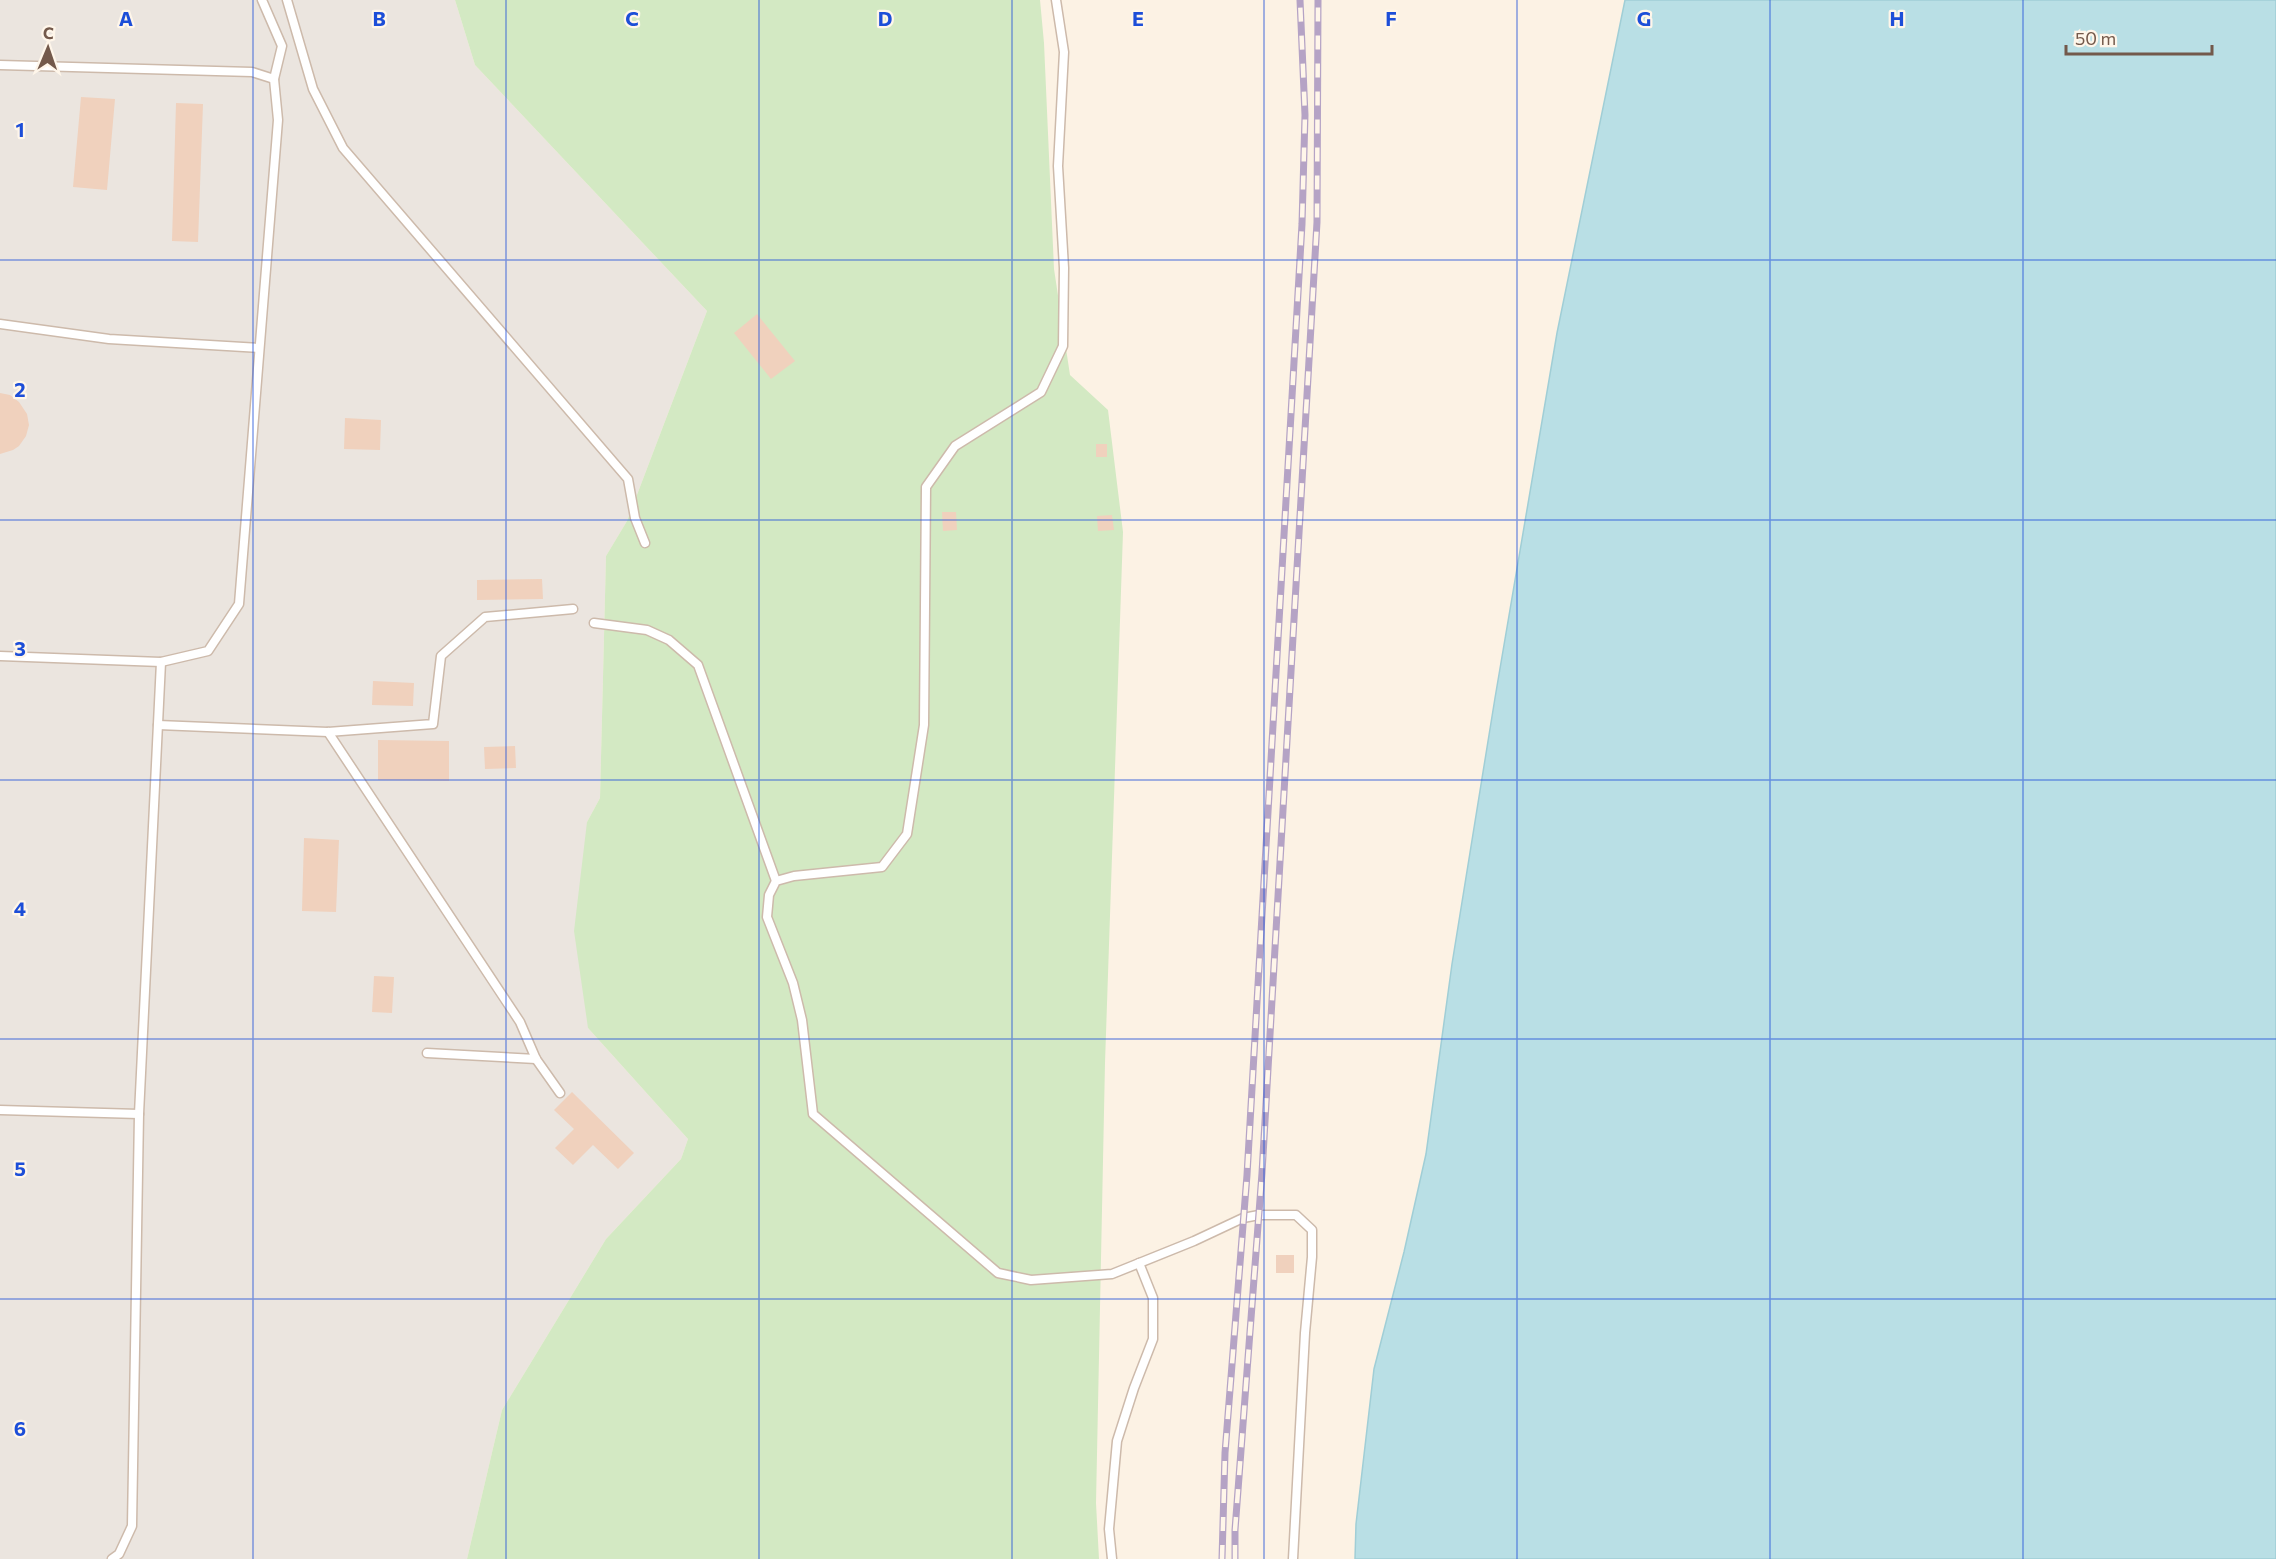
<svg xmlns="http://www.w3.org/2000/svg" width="2276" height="1559" font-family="Commissioner,sans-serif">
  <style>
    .industrial { fill: #ebe5df }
    .green { fill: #d3e9c3 }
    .water { fill: #b9dfe5; stroke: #a0ced6; stroke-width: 1.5 }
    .building { fill: #f0d1bd }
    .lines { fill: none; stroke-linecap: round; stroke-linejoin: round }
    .service-casing { stroke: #cdbaab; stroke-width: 11 }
    .service { stroke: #fff; stroke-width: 8 }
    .rail-casing { stroke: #b5a3c5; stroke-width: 7 }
    .rail { stroke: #fff6ea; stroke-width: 4.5; stroke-dasharray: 14; stroke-linecap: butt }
    .grid { fill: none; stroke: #1d4ed8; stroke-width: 1.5; stroke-opacity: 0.55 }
    .grid-label { font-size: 20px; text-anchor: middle; font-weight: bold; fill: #1d4ed8; stroke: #fff6ea; stroke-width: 4.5; stroke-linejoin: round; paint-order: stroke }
  </style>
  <rect width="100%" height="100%" fill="#fcf2e4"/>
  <path class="industrial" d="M0,0H455L475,65L707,311L627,521L606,556L600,798L587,822L588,1028L688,1139L681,1159L606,1239L502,1410L467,1559H0Z"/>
  <path class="green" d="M455,0H1040L1044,43L1054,269L1070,375L1108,410L1123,532L1105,1063L1096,1503L1099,1559H467L502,1410L606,1239L681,1159L688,1139L588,1028L574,931L587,822L600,798L606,556L627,521L707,311L475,65Z"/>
  <path class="water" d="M1625,0H2276V1559H1355L1356,1524L1374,1369L1404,1252L1426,1154L1452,964L1495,698L1557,333Z"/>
  <g class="building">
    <path d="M81,97L115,99L107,190L73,187Z"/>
    <path d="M176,103L203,104L198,242L172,241Z"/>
    <path d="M757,314L795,361L771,379L734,333Z"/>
    <path d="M0,393L10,395L19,402L27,414L29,425L26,436L19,446L13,450L0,454Z"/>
    <path d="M345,418L381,420L380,450L344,449Z"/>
    <rect x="1096" y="444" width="11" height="13"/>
    <path d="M942,512H956L957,530L943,531Z"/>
    <path d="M1112,515L1114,530L1098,531L1097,516Z"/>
    <path d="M542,579L543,599L477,600V580Z"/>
    <path d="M373,681L414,683L413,706L372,705Z"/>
    <path d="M378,740L449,741V781L378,780Z"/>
    <path d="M515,746L516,768L485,769L484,747Z"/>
    <path d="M304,838L339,840L336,912L302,911Z"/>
    <path d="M374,976L394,977L392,1013L372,1012Z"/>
    <path d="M572,1092L634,1153L618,1169L593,1145L573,1165L555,1148L574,1129L554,1110Z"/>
    <rect x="1276" y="1255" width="18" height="18"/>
  </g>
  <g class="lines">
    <g class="service-casing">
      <g id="service">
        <path d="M262,0L282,46L274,79"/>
        <path d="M287,0L313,89L343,148L628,479L635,518L645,543"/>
        <path d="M1056,0L1064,52L1058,166L1064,268L1063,346L1041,392L955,446L926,487L924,725L907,834L882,867L794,876L776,881L769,895L767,917L793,983L802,1020L813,1114L998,1273L1031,1280L1112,1274L1194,1241L1243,1218L1259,1215H1296L1312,1230V1257L1305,1333L1293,1559"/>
        <path d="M0,65L252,72L274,79L278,120L239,604L208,651L161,662L0,656"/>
        <path d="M0,324L109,339L259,348"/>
        <path d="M594,623L647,630L669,640L698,665L776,881"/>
        <path d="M158,725L328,732L433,724L441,656L485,617L573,609"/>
        <path d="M328,732L520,1022L536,1059L560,1093"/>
        <path d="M427,1053L536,1059"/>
        <path d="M0,1110L139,1114"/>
        <path d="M112,1559L119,1554L132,1526L139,1114L161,662"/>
        <path d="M1112,1559L1109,1529L1117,1441L1134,1388L1153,1339V1298L1139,1263"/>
      </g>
    </g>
    <use href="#service" class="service"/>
    <g class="rail-casing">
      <g id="rail">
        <path d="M1222,1559L1225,1453L1247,1175L1302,224L1305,115L1300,0"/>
        <path d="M1235,1559V1530L1262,1173L1317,222L1318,0"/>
      </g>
    </g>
    <use href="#rail" class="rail"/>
  </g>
  <path class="grid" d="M253,0V1559M506,0V1559M759,0V1559M1012,0V1559M1264,0V1559M1517,0V1559M1770,0V1559M2023,0V1559M0,260H2276M0,520H2276M0,780H2276M0,1039H2276M0,1299H2276"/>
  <g class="grid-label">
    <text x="126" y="26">A</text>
    <text x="379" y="26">B</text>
    <text x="632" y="26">C</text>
    <text x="885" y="26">D</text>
    <text x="1138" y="26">E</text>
    <text x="1391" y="26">F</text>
    <text x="1644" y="26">G</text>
    <text x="1897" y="26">H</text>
    <text x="20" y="137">1</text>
    <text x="20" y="397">2</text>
    <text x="20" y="656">3</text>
    <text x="20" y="916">4</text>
    <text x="20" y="1176">5</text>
    <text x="20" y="1436">6</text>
  </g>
  <g transform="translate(48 48) rotate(2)" stroke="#fff6ea" stroke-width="4.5" paint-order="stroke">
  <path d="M0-4.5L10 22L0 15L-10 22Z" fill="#73594b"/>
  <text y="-9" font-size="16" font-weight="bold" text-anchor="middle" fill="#73594b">С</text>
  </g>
  <path d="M2066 45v9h146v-9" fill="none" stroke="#73594b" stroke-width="3"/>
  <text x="2075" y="45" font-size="18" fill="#73594b" stroke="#fff6ea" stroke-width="4.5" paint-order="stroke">50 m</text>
</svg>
